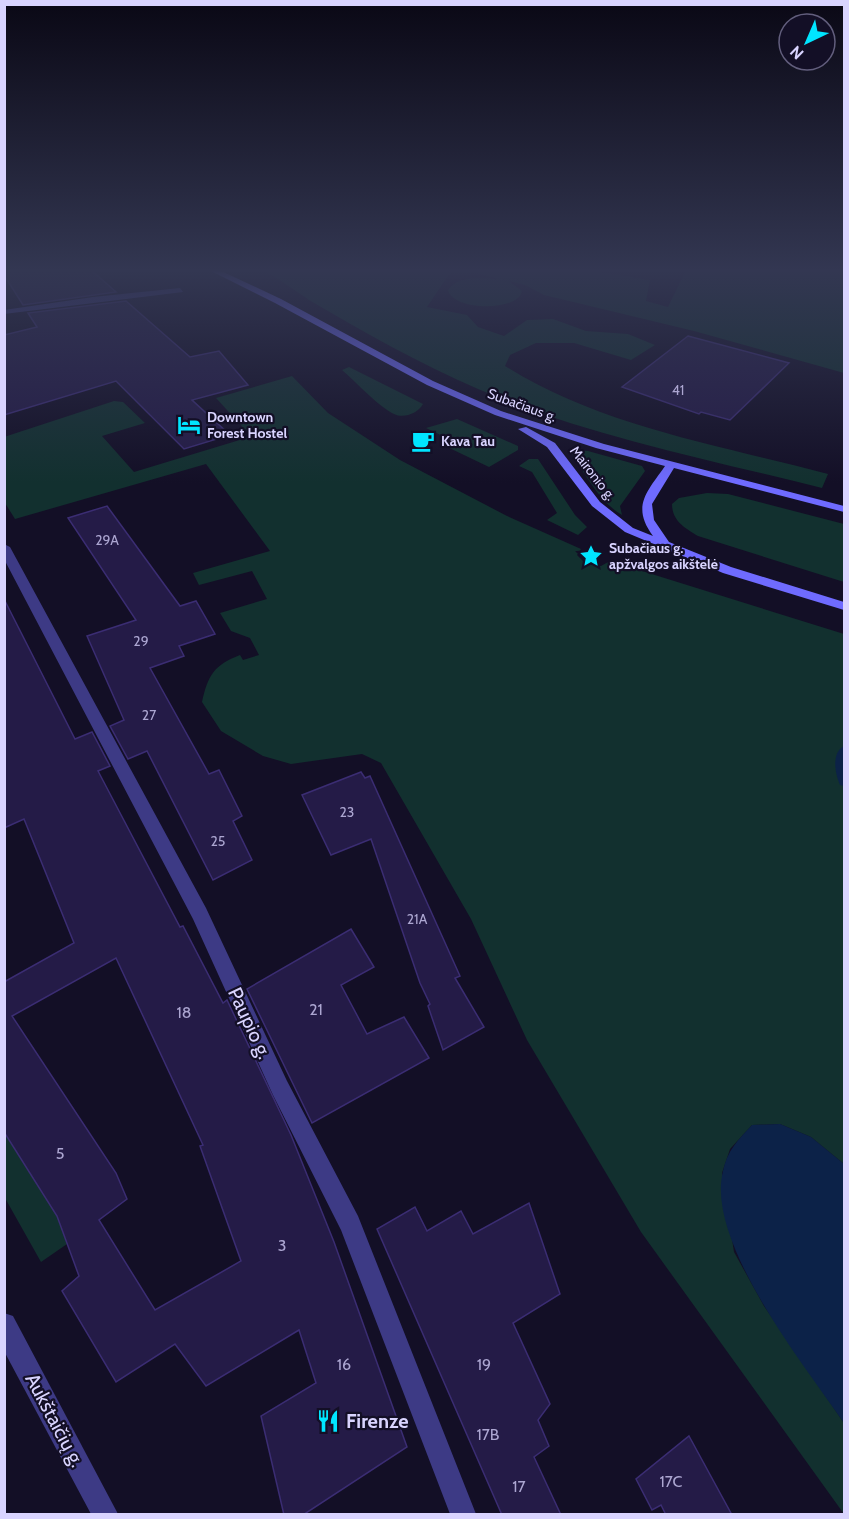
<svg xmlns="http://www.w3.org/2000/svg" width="849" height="1519" font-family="Cabin,sans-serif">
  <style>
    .green { fill: #12302f }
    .water { fill: #0c2248 }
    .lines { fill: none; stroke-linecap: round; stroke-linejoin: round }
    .stream { fill: #0c2248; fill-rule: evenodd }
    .building { fill: #241b47; stroke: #3b2d73; stroke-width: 1.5; fill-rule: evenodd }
    .minor { fill: #3d3a85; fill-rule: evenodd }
    .secondary { fill: #6f6bff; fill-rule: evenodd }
    .labels { text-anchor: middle; stroke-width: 4.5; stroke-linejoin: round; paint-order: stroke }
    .number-label { font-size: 14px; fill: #aca6d1 }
    .far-street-label { font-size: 14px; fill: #d9d4ff; stroke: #130f26 }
    .far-poi-label { font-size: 14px; font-weight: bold; fill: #d9d4ff; stroke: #130f26; text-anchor: start }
    .near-number-label { font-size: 16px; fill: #aca6d1 }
    .near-street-label { font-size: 20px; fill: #d9d4ff; stroke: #130f26 }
    .near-poi-label { font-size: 20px; font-weight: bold; fill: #d9d4ff; stroke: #130f26; text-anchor: start }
  </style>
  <rect width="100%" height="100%" fill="#130f26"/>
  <g class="green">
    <path d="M263,270H587L650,280L646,301L668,307L686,270H844V373L694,331L544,295L525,285L509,281L522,291C519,312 452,311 448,290C458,275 482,278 498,279L476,273H450L427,307L467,315L478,327L504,336L527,320L553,319L586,331L628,334L655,345L631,360L574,343H536L510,355L505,366C602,427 719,445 828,474L822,488C707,459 588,436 478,389C420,364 364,332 309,300C294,290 279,279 263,270Z"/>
    <path d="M349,367L423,404C418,413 404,419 394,414C379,407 355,381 342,370Z"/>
    <path d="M292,376L328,413L400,460L507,516L581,549L577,555L586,564L601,566L610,561L844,634V1164L811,1137L780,1124L752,1125L730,1149L722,1173L734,1252L764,1306L844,1423V1514L641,1232L527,1040L471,919L381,763L362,754L291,764L263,756L221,731L202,702C208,675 214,665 240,655L243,660L259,655L250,638L231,631L220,613L267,599L252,571L199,585L193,573L270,551L206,464L15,519L5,503L4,437L114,401L123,402L145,423L102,436L134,472L243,439L248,433L216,398Z"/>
    <path d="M457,419L518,446V450L489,467L441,444L449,439L426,428Z"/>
    <path d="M575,450L588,451L642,466L645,471L620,506L622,515C599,502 584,472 570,451Z"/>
    <path d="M529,459H538L575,515L587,527L578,535L547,520L557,513L532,472L519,466Z"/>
    <path d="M707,493L728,494L844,524V582L698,536C685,528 672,521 672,504L679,498Z"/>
    <path d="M4,1133L57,1216L67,1244L41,1262L5,1198Z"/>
  </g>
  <path class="water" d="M780,1124L811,1137L844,1164V1423C805,1366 705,1242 723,1171C727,1151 738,1140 752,1125Z"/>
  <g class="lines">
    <path class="stream" d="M844,746V786L840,785C835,773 831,753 844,746Z"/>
  </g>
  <g class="building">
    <path d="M4,270H91L116,292L23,305L4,275Z"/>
    <path d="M126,301L190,357L219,351L248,385L192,400L230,435L184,449L116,381L4,415V335L37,327L28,313Z"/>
    <path d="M688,336L789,363L730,420L701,412L699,414L622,387Z"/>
    <path d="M107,506L180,606L196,601L215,634L179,646L184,656L150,668L209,774L219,770L242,816L233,821L252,860L213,880L147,751L128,759L110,726L124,720L87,636L136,620L68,518Z"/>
    <path d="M4,599L75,739L92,732L110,766L98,771L180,927L183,926L223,1003L227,1000L291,1135L334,1242L407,1447L303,1515H284L261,1416L316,1383L299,1330L206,1386L175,1344L116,1382L62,1291L79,1276L57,1216L4,1132V982L74,943L24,819L4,828ZM116,958L203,1145L200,1146L241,1261L155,1310L99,1220L127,1199L116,1173L12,1016Z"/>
    <path d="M361,772L365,778L370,776L460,976L455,978L484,1027L443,1050L428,1006L430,1004L420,983L371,839L331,855L302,795Z"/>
    <path d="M351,929L374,967L341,985L367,1034L404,1017L429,1058L312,1123L247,989Z"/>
    <path d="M529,1203L560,1294L513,1323L550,1404L538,1420L549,1446L534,1457L561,1515H502L377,1229L415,1207L427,1231L461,1211L473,1234Z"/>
    <path d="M689,1436L732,1515H666L661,1505L652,1510L636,1479Z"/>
  </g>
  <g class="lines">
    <g class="minor">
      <path d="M180,288L183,292L4,314V310L93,297Z"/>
      <path d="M4,544L10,547L206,908L287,1081L358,1216L476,1514H450L341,1230L273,1095L193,919L4,559Z"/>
      <path d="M4,1313L13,1316L118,1514H91L4,1351Z"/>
    </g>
    <path class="secondary" d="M209,270H219L281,299L433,381L501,411L604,444L844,506V512L674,468L652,504L654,520L669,542L731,567L844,602V610L723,573L625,532L592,506L547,447L518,429L526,427L555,443L600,502L633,528L653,536C631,506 647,492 665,466L596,448L495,415L427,385L275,303Z"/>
  </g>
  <linearGradient id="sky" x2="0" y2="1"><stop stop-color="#0a0815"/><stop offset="0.56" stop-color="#333752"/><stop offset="1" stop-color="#333752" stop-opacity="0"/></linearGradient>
  <rect width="849" height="483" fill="url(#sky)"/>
  <defs>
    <g id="hotel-bare" transform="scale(1.8)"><path d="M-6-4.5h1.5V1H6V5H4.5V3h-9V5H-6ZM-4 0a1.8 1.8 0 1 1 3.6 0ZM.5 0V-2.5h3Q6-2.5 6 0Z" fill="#00e5ff" stroke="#130f26" stroke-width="2.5" paint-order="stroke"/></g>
    <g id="cafe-bare" transform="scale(1.8)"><path d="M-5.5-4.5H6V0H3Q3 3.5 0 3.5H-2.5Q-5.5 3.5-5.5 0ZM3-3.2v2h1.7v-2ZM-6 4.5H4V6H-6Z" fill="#00e5ff" stroke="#130f26" stroke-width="2.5" paint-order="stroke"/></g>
    <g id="sight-bare" transform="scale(1.8)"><path d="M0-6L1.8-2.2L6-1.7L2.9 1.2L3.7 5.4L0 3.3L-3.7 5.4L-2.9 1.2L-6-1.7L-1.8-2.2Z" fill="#00e5ff" stroke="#130f26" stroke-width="2.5" paint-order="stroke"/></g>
    <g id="restaurant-bare" transform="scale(1.8)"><path d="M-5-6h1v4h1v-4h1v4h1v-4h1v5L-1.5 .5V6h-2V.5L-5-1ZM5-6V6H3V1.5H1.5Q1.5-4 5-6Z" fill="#00e5ff" stroke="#130f26" stroke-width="2.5" paint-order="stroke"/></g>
  </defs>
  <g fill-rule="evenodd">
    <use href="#hotel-bare" x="189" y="425"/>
    <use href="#cafe-bare" x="423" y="441"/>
    <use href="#sight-bare" x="591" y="556"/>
    <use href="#restaurant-bare" x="328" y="1421"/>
  </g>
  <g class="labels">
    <g class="number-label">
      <text x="678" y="395">41</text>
      <text x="107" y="545">29A</text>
      <text x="141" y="646">29</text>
      <text x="149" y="720">27</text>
      <text x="347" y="817">23</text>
      <text x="218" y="846">25</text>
      <text x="417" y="924">21A</text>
    </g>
    <g class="far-street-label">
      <text transform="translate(522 405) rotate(20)" y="5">Subačiaus g.</text>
      <text transform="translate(593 473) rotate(52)" y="5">Maironio g.</text>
    </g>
    <g class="far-poi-label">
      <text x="207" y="422">Downtown<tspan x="207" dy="16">Forest Hostel</tspan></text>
      <text x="441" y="446">Kava Tau</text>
      <text x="609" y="553">Subačiaus g.<tspan x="609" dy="16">apžvalgos aikštelė</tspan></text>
    </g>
    <g class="near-number-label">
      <text x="316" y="1015">21</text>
      <text x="184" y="1018">18</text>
      <text x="60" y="1159">5</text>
      <text x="282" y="1251">3</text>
      <text x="344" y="1370">16</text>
      <text x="484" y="1370">19</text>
      <text x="488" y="1440">17B</text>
      <text x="671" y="1487">17C</text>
      <text x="519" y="1492">17</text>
    </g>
    <g class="near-street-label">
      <text transform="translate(250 1023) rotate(65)" y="7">Paupio g.</text>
      <text transform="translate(55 1420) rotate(62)" y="7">Aukštaičių g.</text>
    </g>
    <g class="near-poi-label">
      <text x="346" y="1428">Firenze</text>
    </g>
  </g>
  <rect width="849" height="1519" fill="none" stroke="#d9d4ff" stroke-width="12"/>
  <g transform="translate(807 42) rotate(224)"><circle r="28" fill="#130f26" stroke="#625e7d" stroke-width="1.5"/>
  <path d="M0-4.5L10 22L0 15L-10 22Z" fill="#00e5ff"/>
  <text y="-9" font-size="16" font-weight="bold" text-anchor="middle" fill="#d9d4ff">N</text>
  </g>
</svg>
